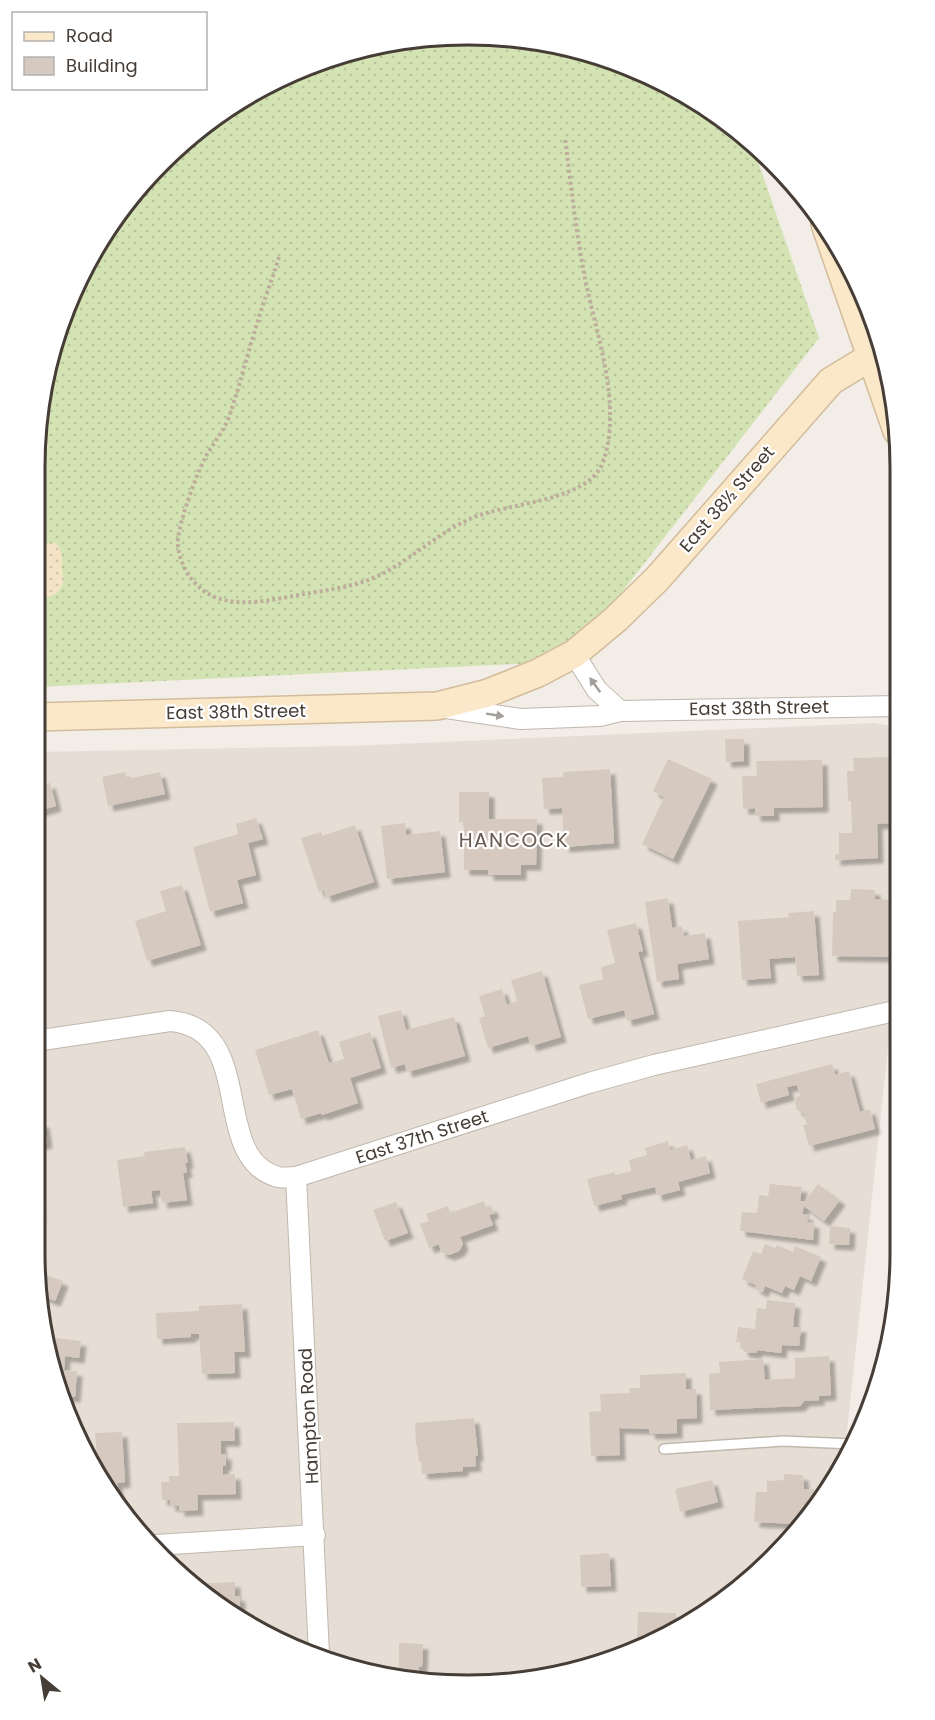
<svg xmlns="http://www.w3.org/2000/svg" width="935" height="1720" font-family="Poppins,sans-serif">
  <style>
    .residential { fill: #e6ded5 }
    .grass { fill: url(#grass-dots) }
    .sand { fill: url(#sand-dots) }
    .building { fill: #d6cac0; filter: url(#shadow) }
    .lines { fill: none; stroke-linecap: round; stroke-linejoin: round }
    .lane-casing { stroke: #c0b7ad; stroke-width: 12 }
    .street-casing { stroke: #c0b7ad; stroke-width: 22 }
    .secondary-casing { stroke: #d2bc9c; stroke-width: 30 }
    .path { stroke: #bead9d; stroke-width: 4; stroke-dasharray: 3 3; stroke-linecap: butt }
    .lane { stroke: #fff; stroke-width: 9 }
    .street { stroke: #fff; stroke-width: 20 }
    .secondary { stroke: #fae8c9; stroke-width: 27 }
    .oneway { fill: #a29e9a }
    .labels { text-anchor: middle; stroke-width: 4.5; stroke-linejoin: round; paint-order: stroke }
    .street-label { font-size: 18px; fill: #453d36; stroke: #fff }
    .neighbourhood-label { font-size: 20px; letter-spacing: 1.5px; fill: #675a4f; stroke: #fff }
    .rim { fill: none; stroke: #453d36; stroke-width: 3 }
  </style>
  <defs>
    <pattern id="grass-dots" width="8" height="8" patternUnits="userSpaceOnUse" patternTransform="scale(1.5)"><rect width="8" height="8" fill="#d4e3b3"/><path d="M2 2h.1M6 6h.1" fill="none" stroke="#b7c49b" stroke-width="1.8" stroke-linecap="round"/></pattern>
    <pattern id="sand-dots" width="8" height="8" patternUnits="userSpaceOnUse" patternTransform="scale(1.5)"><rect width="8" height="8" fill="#f4e4c5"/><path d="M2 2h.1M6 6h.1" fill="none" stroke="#d3c4aa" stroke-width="1.8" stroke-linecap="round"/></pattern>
    <filter id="shadow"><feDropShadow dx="5.5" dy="5.5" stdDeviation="1.5" flood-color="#0004"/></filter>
  </defs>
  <rect width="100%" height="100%" fill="#f2ede7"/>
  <path class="residential" d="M873,723L898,727L899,965L888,1048L843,1469L753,1578L634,1652L496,1685L356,1671L227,1613L124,1516L58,1392L35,1252V752L351,746Z"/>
  <path class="grass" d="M439,35L524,38L606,57L684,92L751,141L819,338L574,654L558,662L35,687V440L49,355L92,251L142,182L204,124L276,79L355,49Z"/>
  <path class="sand" d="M54,542C63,549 62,556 62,567C61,572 64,576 63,581C63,591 48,602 39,594C29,585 38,555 44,545Z"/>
  <g class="building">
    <path d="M725,739H744V761L726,762Z"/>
    <path d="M892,757V823L877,824L878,858L835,860V854H839V833H852L851,801H848L847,771H854L853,758Z"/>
    <path d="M668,759L712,779L673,859L642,844L664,797L653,791Z"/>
    <path d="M822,760L823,807L774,808V816H755V808L743,809L742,776H757L756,761Z"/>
    <path d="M610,769L614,843L564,847L562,808L544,809L542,778L563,777V772Z"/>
    <path d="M125,772L127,779L160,772L165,794L108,806L102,777Z"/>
    <path d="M50,783L56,806L35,812V787Z"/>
    <path d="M459,792H489V819H537L536,865H521V875H488V870H464V822H459Z"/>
    <path d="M256,818L263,839L248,843L256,875L237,880L243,903L210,912L193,847L238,834L236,824Z"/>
    <path d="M405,823L406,835L440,831L445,872L387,879L381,826Z"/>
    <path d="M355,825L374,882L326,897L324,890L319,892L301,838L321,832L322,836Z"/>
    <path d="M182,885L201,945L147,961L135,921L166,911L160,891Z"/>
    <path d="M851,889L875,890V899L898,900L897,957L832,956L833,912H836V900H850Z"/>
    <path d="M668,898L672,928L682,926L684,936L705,933L709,959L677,964L679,979L657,982L645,902Z"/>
    <path d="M814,911L819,975L797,976L795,957L769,959L771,978L742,980L738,921L789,917L788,913Z"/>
    <path d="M636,923L643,951L638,952L654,1014L627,1021L624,1010L588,1019L579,985L603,979L601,967L615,963L607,930Z"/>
    <path d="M542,971L561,1037L531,1046L528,1036L488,1048L479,1018L485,1016L479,996L502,989L507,1005L517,1001L511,980Z"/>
    <path d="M401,1010L406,1030L454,1017L465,1056L407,1072L405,1064L391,1068L378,1016Z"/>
    <path d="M318,1030L329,1063L344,1059L339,1042L370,1032L381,1068L350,1078L358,1103L322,1115L321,1113L301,1119L292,1089L269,1095L255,1050Z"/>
    <path d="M832,1064L835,1075L849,1071L860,1112L870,1109L875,1129L809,1146L803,1125H807L804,1114L797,1110L795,1103L797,1097L800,1096L797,1085L787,1087L789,1095L761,1103L756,1084Z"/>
    <path d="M44,1122L47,1143L36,1145L37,1152H35V1123Z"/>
    <path d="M668,1141L670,1150L687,1145L691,1160L706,1156L710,1173L678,1182L680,1190L657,1196L655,1187L621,1195L622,1199L594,1206L587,1179L615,1172V1175L631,1171L629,1160L647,1155L645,1148Z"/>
    <path d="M185,1147L188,1163H185L187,1172L183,1173L187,1200L162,1203L160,1190L151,1191L153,1203L123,1207L117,1160L145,1156L144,1152Z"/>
    <path d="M770,1184L802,1187L800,1201H805L818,1184L840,1200L824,1221L804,1206L802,1214L808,1215L807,1222L814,1223L813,1240L740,1231L742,1212L757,1213L759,1195L768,1196Z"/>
    <path d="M35,1193H37L40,1216L35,1217Z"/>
    <path d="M484,1201L486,1208L491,1206L494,1213L489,1215L493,1225L460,1237L463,1244L459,1251L449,1255L441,1252L439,1244L429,1248L420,1224L429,1221L426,1214L448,1206L450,1213Z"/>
    <path d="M396,1202L408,1233L385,1241L373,1210Z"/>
    <path d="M830,1226L850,1228L849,1245L829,1244Z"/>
    <path d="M765,1244L775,1248L777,1245L793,1252L795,1246L821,1257L811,1281L800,1276L794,1290L785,1286L782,1293L765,1286L763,1292L755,1288L756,1285L742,1279L753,1251L761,1254Z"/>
    <path d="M38,1272L63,1281L55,1301L42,1296Z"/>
    <path d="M767,1300L795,1303L793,1327H801L799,1346L782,1345L781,1353L757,1350L756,1353L744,1352L742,1348V1343L736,1342L738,1327L755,1329L757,1308L766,1309Z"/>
    <path d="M242,1304L245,1352H234L235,1373L202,1374L199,1334H191V1337L157,1339L156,1313L199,1311V1306Z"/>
    <path d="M49,1337L81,1341L79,1358L65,1356L64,1370L77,1371L75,1397L60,1396L58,1392Z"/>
    <path d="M829,1356L831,1395L819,1396V1400L804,1401L800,1406L710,1410L709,1374L720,1373L719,1362L763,1359L765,1380L795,1378V1358Z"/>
    <path d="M686,1373V1389H696L697,1418L677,1419V1433L650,1434L649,1429L619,1428L620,1455L591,1456L589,1412L601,1411L600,1394L630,1393L629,1388H640V1375Z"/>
    <path d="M474,1418L478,1456H475L476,1466L463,1467V1471L422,1474L421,1462H419L417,1445H416L415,1423Z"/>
    <path d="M234,1422L235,1441H221V1454H226V1465L223,1466V1475L235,1474L236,1494L197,1495L198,1510L179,1511V1506H170V1500H162L161,1482H169V1476H179L177,1423Z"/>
    <path d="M122,1432L125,1482L117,1483L118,1497H114L98,1467L95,1433Z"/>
    <path d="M784,1474L803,1475L804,1489H814V1504L806,1513H802V1518L798,1524L754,1522L756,1492H767V1481L784,1480Z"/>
    <path d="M712,1480L718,1502L680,1512L675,1489Z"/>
    <path d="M609,1553L611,1586L581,1587L580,1555Z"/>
    <path d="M235,1582V1596H240V1606H234V1616L227,1613L196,1584Z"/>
    <path d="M638,1612L676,1613V1626L656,1638H637Z"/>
    <path d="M399,1643L423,1644L422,1667H419V1674L399,1673Z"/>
    <path d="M483,1674H510L513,1675L514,1680L496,1685L484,1683Z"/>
  </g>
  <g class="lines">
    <g class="lane-casing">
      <path id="lane" d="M664,1449L783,1441L853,1444"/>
    </g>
    <g class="street-casing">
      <g id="street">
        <path d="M574,654L597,690L620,711"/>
        <path d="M446,708L521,719L600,716L620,711L898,706"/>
        <path d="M35,1041L170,1021C259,1028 208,1158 278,1177C283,1178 290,1177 296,1177L589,1083L654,1065L899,1010"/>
        <path d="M296,1177L319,1654"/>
        <path d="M155,1545L315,1535"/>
      </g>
    </g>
    <g class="secondary-casing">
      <g id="secondary">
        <path d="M825,224L897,431"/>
        <path d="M35,717L437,706L488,693L538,673L574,654L616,619L657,579L831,381L882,350"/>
      </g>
    </g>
    <path class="path" d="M279,257C272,280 263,303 256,327C247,355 240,385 230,414C225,430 213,443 205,458C195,478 181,517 178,538C177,550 181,561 186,571C214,618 266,600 310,593C334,589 357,586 380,575C412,559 439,532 472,518C505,503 589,502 603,462C623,406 596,334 585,278C576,232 571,185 565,138"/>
    <use href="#lane" class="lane"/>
    <use href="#street" class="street"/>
    <use href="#secondary" class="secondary"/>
  </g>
  <defs><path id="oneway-solid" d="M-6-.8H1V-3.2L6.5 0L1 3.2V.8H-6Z" transform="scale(1.5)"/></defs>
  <g class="oneway">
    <use href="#oneway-solid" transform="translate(595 685) rotate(-126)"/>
    <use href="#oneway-solid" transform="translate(495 715) rotate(9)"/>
  </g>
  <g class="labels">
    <g class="street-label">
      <text transform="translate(727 499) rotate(-49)" y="6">East 38½ Street</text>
      <text transform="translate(759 708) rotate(-1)" y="6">East 38th Street</text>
      <text transform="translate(236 712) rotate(-1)" y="6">East 38th Street</text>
      <text transform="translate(422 1137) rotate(-18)" y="6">East 37th Street</text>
      <text transform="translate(309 1416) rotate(-93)" y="6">Hampton Road</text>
    </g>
    <g class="neighbourhood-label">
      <text x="514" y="847">HANCOCK</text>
    </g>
  </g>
  <path d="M0 0H935V1720H0ZM467 45H468A422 422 0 0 1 890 467V1253A422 422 0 0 1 468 1675H467A422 422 0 0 1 45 1253V467A422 422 0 0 1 467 45Z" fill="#fff" fill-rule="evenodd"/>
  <path class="rim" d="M467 45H468A422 422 0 0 1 890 467V1253A422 422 0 0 1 468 1675H467A422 422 0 0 1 45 1253V467A422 422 0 0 1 467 45Z"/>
  <rect x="12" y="12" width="195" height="78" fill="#ffffff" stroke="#b5b1af" stroke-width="1.5"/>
  <rect x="24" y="32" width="30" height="9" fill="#fae8c9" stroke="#b5b1af" stroke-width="1.5"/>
  <text x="66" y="42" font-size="18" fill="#453d36">Road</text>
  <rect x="24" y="57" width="30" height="18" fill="#d6cac0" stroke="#b5b1af" stroke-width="1.5"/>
  <text x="66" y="72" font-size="18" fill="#453d36">Building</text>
  <g transform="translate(42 1678) rotate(330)" stroke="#ffffff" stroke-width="4.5" paint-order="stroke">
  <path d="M0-4.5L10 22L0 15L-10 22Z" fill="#453d36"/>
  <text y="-9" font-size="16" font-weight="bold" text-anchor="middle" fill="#453d36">N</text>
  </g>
</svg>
